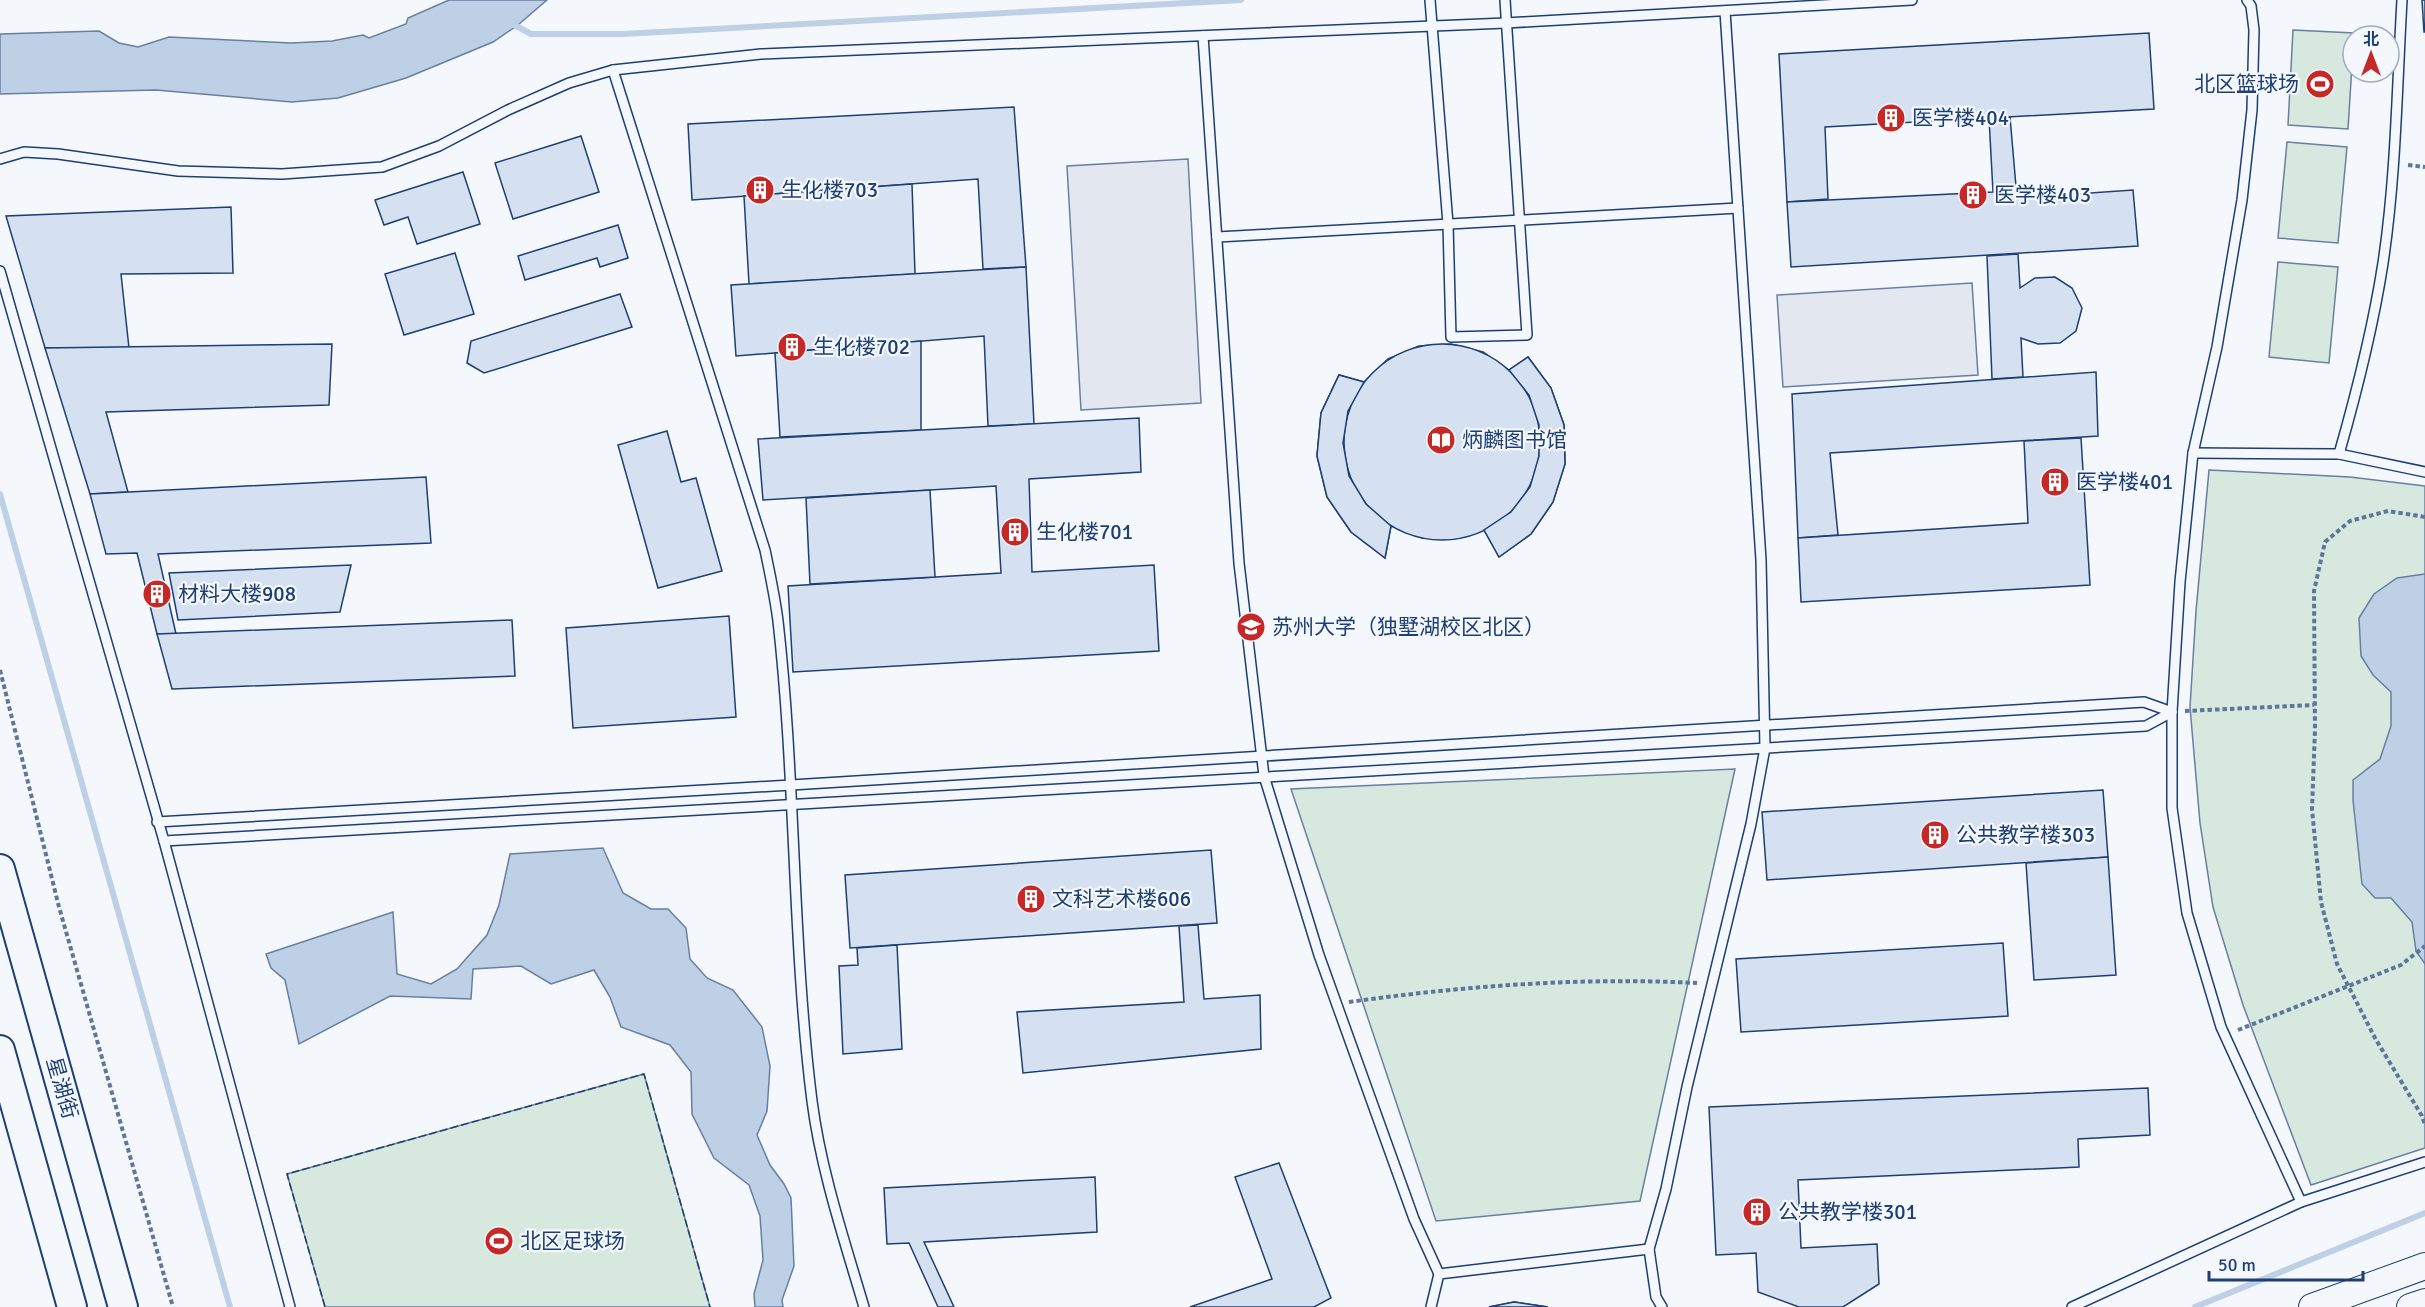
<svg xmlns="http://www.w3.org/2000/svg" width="2425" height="1307" font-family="Signika,'Noto Sans SC',sans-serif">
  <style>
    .green { fill: #d7e8df; stroke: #687fa3; stroke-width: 1.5 }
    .parking { fill: #e3e8f0; stroke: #687fa3; stroke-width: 1.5 }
    .water { fill: #bed0e5; stroke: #687fa3; stroke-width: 1.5 }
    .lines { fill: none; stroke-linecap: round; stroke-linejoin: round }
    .stream { stroke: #bed0e5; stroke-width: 6 }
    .building { fill: #d5e0f0; stroke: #1d3f73; stroke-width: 1.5 }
    .service-casing { stroke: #1d3f73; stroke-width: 12 }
    .secondary-casing { stroke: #1d3f73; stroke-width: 28 }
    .primary-casing { stroke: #1d3f73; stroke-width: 32 }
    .path { stroke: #5e769c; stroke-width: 4; stroke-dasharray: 4.5 3; stroke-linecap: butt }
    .service { stroke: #f4f7fb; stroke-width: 9 }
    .secondary { stroke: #f4f7fb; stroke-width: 26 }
    .primary { stroke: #f4f7fb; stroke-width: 28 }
    .fence { stroke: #1d3f73; stroke-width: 1.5; stroke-dasharray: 8 3; stroke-linecap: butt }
    .labels { text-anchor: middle; stroke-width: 4.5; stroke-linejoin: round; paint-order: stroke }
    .poi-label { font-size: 21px; fill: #1d3f73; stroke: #f4f7fb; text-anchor: start }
    .street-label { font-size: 21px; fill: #1d3f73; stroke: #f4f7fb }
  </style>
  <rect width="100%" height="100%" fill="#f4f7fb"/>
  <g class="green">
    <path d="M2293,30L2354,33L2348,129L2288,125Z"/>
    <path d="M2287,142L2347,147L2338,243L2278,238Z"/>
    <path d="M2278,262L2338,267L2329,363L2269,357Z"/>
    <path d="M2209,470L2350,477L2425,486V1148L2311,1185L2243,1005L2213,907L2200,823L2190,707L2196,611Z"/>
    <path d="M1735,769L1640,1201L1436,1221L1291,789Z"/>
    <path d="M644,1074L710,1307H325L287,1174Z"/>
  </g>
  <g class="parking">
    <path d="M1188,159L1201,403L1081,410L1067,166Z"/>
    <path d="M1972,283L1978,375L1783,387L1777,295Z"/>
  </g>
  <g class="water">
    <path d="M449,0H547L518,25L493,42L406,78L338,98L292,102L156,90L0,94V34L99,31L119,43L138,47L169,37L291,43L332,41L363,35L369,38L406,24L408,18Z"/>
    <path d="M2425,574V964L2416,951L2412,922L2391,898H2375L2362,884L2353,800V780L2380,759L2391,726V692L2373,675L2361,656L2359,618L2374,594L2397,578Z"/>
    <path d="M603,848L623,893L651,909H668L686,928L690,959L707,978L733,990L762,1027L770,1066L767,1111L757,1135L770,1165L784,1184L791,1198L794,1266L782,1300L783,1307H755L754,1294L763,1260L760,1216L749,1185L714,1158L692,1114L691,1072L670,1045L621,1027L610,997L594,970L551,984L521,966L473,969L471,999L390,996L299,1044L285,980L271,968L266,954L393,912L397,974L431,984L457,969L487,935L499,905L510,854Z"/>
  </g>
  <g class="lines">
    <g class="stream">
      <path d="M511,23L531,34H623L1241,0"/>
      <path d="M0,494L230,1307"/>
      <path d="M2195,1307L2425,1213"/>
    </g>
  </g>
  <g class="building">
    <path d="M2422,0H2425V32H2424Z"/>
    <path d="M2149,33L2154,109L1825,127L1828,199L1787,202L1779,54Z"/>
    <path d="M1014,107L1026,267L983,269L978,179L692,200L688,124Z"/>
    <path d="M2010,117L2017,198L2133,190L2138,246L1791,267L1787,202L1993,192L1989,118Z"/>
    <path d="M581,136L599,192L513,219L495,163Z"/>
    <path d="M463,172L480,224L417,244L408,217L384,225L375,200Z"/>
    <path d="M912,184L915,274L749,284L744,196Z"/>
    <path d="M231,207L233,273L121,274L129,348H45L6,216Z"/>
    <path d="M618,225L628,258L600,267L597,258L525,280L518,256Z"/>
    <path d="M455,253L474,314L404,335L385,274Z"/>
    <path d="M2018,254L2020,288L2035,278L2055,277L2072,288L2082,308L2076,331L2060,343L2038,344L2021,338L2023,377L1992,379L1987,256Z"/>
    <path d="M1026,267L1034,424L988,426L984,336L736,356L731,285Z"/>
    <path d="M620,294L632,327L484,373L467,363L471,341Z"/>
    <path d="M921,341V430L780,437L775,353Z"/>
    <path d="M332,344L329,405L106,412L128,492L90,494L45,348Z"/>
    <path d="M1451,344L1483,352L1509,370L1528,357L1551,388L1564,425L1565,464L1553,502L1531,534L1499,557L1484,530L1454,539L1422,538L1391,526L1385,558L1351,532L1327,497L1317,456L1321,413L1339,375L1364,382L1388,359L1419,346Z"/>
    <circle cx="1442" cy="442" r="98"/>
    <path d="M1528,357L1551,388L1564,425L1565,464L1553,502L1531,534L1499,557L1484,530L1511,512L1530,487L1539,456V425L1529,395L1509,370Z"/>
    <path d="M2096,372L2098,436L1830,453L1838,535L1798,538L1792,394Z"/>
    <path d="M1339,375L1364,382L1348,411L1343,443L1349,476L1366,504L1391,526L1385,558L1351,532L1327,497L1317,456L1321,413Z"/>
    <path d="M1139,418L1141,472L1029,479L1032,572L1154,565L1159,651L793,672L788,586L1001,573L996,486L763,500L758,439Z"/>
    <path d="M667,431L681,482L696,478L722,571L658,588L618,445Z"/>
    <path d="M2081,438L2090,585L1801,602L1798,538L2028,523L2024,441Z"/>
    <path d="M426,477L431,543L158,554L176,634H157L137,553L106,554L90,494Z"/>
    <path d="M930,490L935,577L810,584L806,498Z"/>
    <path d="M351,565L340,612L178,620L169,573Z"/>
    <path d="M729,616L736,717L573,728L566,628Z"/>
    <path d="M512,620L515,676L172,689L157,634Z"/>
    <path d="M2103,790L2108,857L1767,880L1762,812Z"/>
    <path d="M1211,850L1217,923L850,948L845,875Z"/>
    <path d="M2108,857L2116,975L2034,980L2026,863Z"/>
    <path d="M1198,925L1204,999L1260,995L1261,1049L1023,1073L1017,1012L1184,1002L1179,926Z"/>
    <path d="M2003,943L2008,1016L1741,1032L1736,959Z"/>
    <path d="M897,945L902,1049L843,1054L839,966L858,965L857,948Z"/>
    <path d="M2148,1088L2150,1135L2078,1139L2079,1167L1798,1180L1801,1248L1877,1244L1879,1284L1843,1307H1799L1758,1292L1756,1253L1716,1255L1709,1107Z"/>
    <path d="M1279,1163L1331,1298L1314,1307H1190L1272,1279L1235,1177Z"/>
    <path d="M1095,1177L1097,1232L924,1242L954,1307H938L909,1243L887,1244L884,1188Z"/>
    <path d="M1514,1302L1548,1307H1489Z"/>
    <path d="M1514,1302L1548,1307H1489Z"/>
  </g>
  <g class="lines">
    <g class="service-casing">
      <g id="service">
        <path d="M1430,0L1448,224L1451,337L1527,335L1505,0"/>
        <path d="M2247,0L2251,6L2254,30L2252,110L2242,200L2217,347L2193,453L2180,582L2172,712V808L2187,913L2221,1027L2301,1202"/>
        <path d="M1203,36L1239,563L1264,776L1319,955L1414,1219L1439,1274"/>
        <path d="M613,70L765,550C770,574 775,597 778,621C796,780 792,942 812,1101C821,1171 844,1239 864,1307"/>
        <path d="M0,159L24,152L58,154L178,171L282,174L382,167L439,146L508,110L569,83L613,70L761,54L1506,23L1912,0"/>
        <path d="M1217,237L1738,208"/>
        <path d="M0,271L164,841L290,1307"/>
        <path d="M2193,453L2339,454L2425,472"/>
        <path d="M2339,454C2357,391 2373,328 2383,263C2396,177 2397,87 2402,0"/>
        <path d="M157,822L791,785L2144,702L2172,712"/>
        <path d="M164,841L2146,726L2172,712"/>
        <path d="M1649,1249L1666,1189L1687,1087L1751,824L1765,748L1761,560L1725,11"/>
        <path d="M1431,1307L1439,1274L1649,1249L1656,1297L1662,1307"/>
        <path d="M2072,1307L2301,1202L2425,1162"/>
      </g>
    </g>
    <g class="secondary-casing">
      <g id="secondary">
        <path d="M2312,1307L2425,1266"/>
        <path d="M2410,1307L2425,1302"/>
      </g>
    </g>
    <g class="primary-casing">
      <g id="primary">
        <path d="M0,869L123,1307"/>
        <path d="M0,1050L72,1307"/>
      </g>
    </g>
    <g class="path">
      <path d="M2408,165L2425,167"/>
      <path d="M2425,517L2388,511L2350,521L2325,542L2314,591L2315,729L2312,809L2321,902L2337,964L2375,1038L2422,1116L2425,1125"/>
      <path d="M0,670L59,907L173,1307"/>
      <path d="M2185,711L2314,705"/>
      <path d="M1349,1002C1464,986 1581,977 1697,983"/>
      <path d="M2238,1030L2401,965L2425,946"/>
    </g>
    <use href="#service" class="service"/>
    <use href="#secondary" class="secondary"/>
    <use href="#primary" class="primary"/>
    <path class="fence" d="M325,1307L287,1174L644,1074L710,1307"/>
  </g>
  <defs>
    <g id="stadium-disc" transform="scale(1.5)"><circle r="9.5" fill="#c62828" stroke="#f4f7fb"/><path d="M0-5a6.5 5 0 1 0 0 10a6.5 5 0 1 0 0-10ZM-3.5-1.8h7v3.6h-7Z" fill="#fff"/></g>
    <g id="building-disc" transform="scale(1.5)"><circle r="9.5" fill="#c62828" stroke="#f4f7fb"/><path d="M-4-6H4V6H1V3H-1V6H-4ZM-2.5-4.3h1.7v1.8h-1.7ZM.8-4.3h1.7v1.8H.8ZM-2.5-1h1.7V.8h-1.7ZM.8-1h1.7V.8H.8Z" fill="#fff"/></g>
    <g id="library-disc" transform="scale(1.5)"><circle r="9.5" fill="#c62828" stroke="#f4f7fb"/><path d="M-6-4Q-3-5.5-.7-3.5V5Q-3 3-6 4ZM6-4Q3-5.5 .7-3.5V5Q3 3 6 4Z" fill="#fff"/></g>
    <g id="university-disc" transform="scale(1.5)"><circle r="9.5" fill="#c62828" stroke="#f4f7fb"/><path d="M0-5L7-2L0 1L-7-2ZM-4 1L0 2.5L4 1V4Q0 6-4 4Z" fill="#fff"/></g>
  </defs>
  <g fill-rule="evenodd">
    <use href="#stadium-disc" x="2320" y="84"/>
    <use href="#building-disc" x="1891" y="118"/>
    <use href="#building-disc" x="760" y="190"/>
    <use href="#building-disc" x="1973" y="195"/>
    <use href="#building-disc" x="792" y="347"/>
    <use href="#library-disc" x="1441" y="440"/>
    <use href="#building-disc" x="2055" y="482"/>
    <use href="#building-disc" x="1015" y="532"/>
    <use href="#building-disc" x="157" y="594"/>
    <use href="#university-disc" x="1251" y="627"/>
    <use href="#building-disc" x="1935" y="835"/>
    <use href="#building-disc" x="1031" y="899"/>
    <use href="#building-disc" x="1757" y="1212"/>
    <use href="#stadium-disc" x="499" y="1241"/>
  </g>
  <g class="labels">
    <g class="poi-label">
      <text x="2299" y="91" text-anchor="end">北区篮球场</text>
      <text x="1912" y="125">医学楼404</text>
      <text x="781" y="197">生化楼703</text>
      <text x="1994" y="202">医学楼403</text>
      <text x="813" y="354">生化楼702</text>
      <text x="1462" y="447">炳麟图书馆</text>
      <text x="2076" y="489">医学楼401</text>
      <text x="1036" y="539">生化楼701</text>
      <text x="178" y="601">材料大楼908</text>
      <text x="1272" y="634">苏州大学（独墅湖校区北区）</text>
      <text x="1956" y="842">公共教学楼303</text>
      <text x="1052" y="906">文科艺术楼606</text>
      <text x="1778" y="1219">公共教学楼301</text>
      <text x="520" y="1248">北区足球场</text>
    </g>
    <g class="street-label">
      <text transform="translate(62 1088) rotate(74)" y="7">星湖街</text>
    </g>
  </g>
  <g transform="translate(2371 54)"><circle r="28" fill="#f4f7fb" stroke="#9eadc5" stroke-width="1.5"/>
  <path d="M0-4.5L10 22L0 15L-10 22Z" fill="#c62828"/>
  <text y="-9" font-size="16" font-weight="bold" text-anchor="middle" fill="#1d3f73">北</text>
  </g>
  <path d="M2209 1271v9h154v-9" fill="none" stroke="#1d3f73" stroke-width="3"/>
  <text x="2218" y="1271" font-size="18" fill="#1d3f73" stroke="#f4f7fb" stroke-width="4.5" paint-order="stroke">50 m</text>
</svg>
